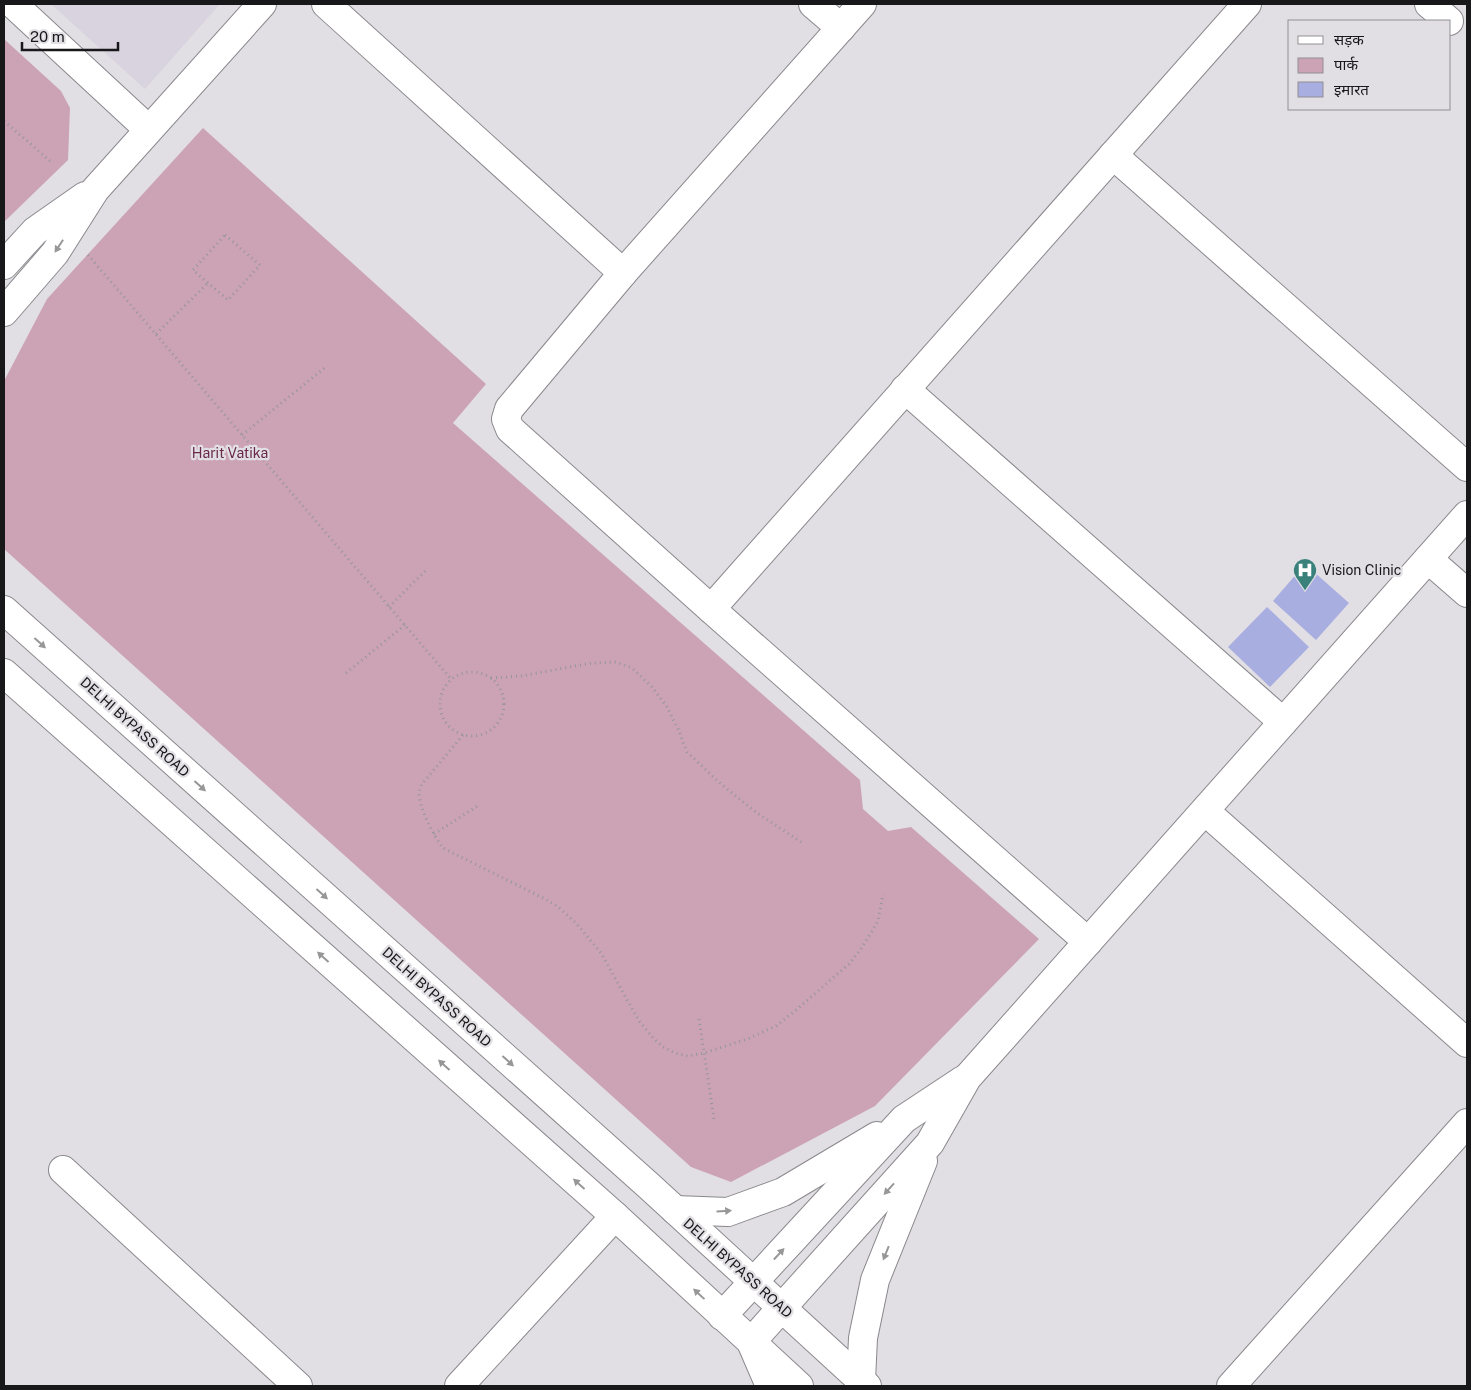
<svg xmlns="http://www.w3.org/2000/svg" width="1471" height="1390" font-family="'Public Sans','Noto Sans Devanagari',sans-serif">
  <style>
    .built { fill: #d8d3df }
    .green { fill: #cca3b5 }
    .building { fill: #a9aee1 }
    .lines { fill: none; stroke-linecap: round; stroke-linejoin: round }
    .street-casing { stroke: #8a888d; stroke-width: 30 }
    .secondary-casing { stroke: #8a888d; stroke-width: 30 }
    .path { stroke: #969598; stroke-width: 3; stroke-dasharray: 1 4; stroke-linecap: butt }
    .street { stroke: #fff; stroke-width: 28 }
    .secondary { stroke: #fff; stroke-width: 28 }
    .oneway { fill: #979798 }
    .labels { text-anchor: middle; stroke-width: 4.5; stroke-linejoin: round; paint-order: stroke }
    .park-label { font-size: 14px; fill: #69274a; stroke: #e1dfe4 }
    .poi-label { font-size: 14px; fill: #181719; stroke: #e1dfe4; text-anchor: start }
    .street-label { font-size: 14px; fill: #181719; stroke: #e1dfe4 }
  </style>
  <rect width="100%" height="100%" fill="#e1dfe4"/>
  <path class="built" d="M51,4H220L145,89Z"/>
  <g class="green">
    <path d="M4,39L61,91L70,108L68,160L4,222Z"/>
    <path d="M203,128L486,384L453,423L860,780L863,809L888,831L911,827L1039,939L875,1106L731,1182L691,1167L4,549V381L47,299Z"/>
  </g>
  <g class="building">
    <path d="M1305,564L1349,603L1316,640L1273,601Z"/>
    <path d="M1267,607L1309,647L1270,687L1228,647Z"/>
  </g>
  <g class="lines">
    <g class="street-casing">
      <g id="street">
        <path d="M13,4L148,129"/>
        <path d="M326,4L623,273"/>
        <path d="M813,4L841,28"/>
        <path d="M862,4L623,273L509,409L506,419L510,429L711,609L1088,942"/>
        <path d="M1429,4L1449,21"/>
        <path d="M1113,155L1467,467"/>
        <path d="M4,265L35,231L85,196"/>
        <path d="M4,312L55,253L95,190L262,4"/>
        <path d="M905,389L1283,722"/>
        <path d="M1428,559L1467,593"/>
        <path d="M711,609L1247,4"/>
        <path d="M1205,811L1467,1043"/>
        <path d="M63,1170L298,1386"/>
        <path d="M675,1210L728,1212L783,1192L877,1136"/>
        <path d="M722,1316L904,1119L963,1080"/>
        <path d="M861,1380L863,1338L875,1280L923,1161"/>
        <path d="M459,1386L615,1216"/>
        <path d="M770,1386L751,1342L930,1143L967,1078L1467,515"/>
        <path d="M1231,1386L1467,1123"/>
      </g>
    </g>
    <g class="secondary-casing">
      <g id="secondary">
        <path d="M4,610L649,1186L867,1386"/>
        <path d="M4,673L615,1216L799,1386"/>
      </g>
    </g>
    <g class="path">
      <path d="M4,121L50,161"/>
      <path d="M225,235L260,265L228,300L193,270Z"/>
      <path d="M88,255L451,679"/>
      <path d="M156,334L208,283"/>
      <path d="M242,435L327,366"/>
      <path d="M389,607L427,569"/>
      <circle cx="472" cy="704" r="32"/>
      <path d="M346,673L405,625"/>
      <path d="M491,678L521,676L575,666L593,663L616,662L632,668L652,687L667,707L678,729L687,752L722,785L757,813L801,842"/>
      <path d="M463,735L422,784C421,786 420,789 419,792C418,805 434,837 443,848L545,899L557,906L576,923L601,953L639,1021L654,1039L663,1047L675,1053L688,1056L704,1053L747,1039L776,1026L796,1010L849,964L861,949L878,921L883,894"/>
      <path d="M434,834L479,805"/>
      <path d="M699,1019L714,1119"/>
    </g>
    <use href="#street" class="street"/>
    <use href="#secondary" class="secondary"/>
  </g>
  <defs><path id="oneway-solid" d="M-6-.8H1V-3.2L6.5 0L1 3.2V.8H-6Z" transform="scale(1.25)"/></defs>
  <g class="oneway">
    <use href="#oneway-solid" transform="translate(59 246) rotate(123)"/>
    <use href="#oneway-solid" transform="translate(40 643) rotate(42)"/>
    <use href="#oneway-solid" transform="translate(200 786) rotate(42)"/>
    <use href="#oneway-solid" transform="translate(322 894) rotate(42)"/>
    <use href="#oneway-solid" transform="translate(323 957) rotate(-138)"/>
    <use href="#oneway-solid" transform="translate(508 1061) rotate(42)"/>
    <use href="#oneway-solid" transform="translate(444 1065) rotate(-138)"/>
    <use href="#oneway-solid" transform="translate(579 1184) rotate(-138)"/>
    <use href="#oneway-solid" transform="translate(889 1189) rotate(132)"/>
    <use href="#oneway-solid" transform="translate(724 1211) rotate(-4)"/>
    <use href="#oneway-solid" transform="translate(886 1253) rotate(112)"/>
    <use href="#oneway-solid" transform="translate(779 1254) rotate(-47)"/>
    <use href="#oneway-solid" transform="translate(699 1294) rotate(-137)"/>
  </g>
  <defs>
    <g id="hospital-pin" transform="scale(1.25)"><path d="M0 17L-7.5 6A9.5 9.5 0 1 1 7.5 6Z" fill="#39817a" stroke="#e1dfe4"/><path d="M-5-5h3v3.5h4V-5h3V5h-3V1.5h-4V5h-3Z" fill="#fff"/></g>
  </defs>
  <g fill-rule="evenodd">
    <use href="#hospital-pin" x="1305" y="570"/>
  </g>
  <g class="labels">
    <g class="park-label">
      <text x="230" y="458">Harit Vatika</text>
    </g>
    <g class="poi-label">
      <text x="1322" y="575">Vision Clinic</text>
    </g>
    <g class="street-label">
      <text transform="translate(135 727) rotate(42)" y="5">DELHI BYPASS ROAD</text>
      <text transform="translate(437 997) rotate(42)" y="5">DELHI BYPASS ROAD</text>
      <text transform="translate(738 1268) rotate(42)" y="5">DELHI BYPASS ROAD</text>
    </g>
  </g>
  <rect width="1471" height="1390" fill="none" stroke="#181719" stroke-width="10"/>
  <rect x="1288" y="20" width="162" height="90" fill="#e1dfe4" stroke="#918f93"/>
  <rect x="1298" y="36" width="25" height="8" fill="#ffffff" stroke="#918f93"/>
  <text x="1334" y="45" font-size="15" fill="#181719">सड़क</text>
  <rect x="1298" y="58" width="25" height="15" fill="#cca3b5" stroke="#918f93"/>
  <text x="1334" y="70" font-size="15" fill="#181719">पार्क</text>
  <rect x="1298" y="82" width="25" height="15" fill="#a9aee1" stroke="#918f93"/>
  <text x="1334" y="95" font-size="15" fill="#181719">इमारत</text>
  <path d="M22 42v8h96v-8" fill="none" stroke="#181719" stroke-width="2.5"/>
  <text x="30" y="42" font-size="15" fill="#181719" stroke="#e1dfe4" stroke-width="4" paint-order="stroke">20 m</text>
</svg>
